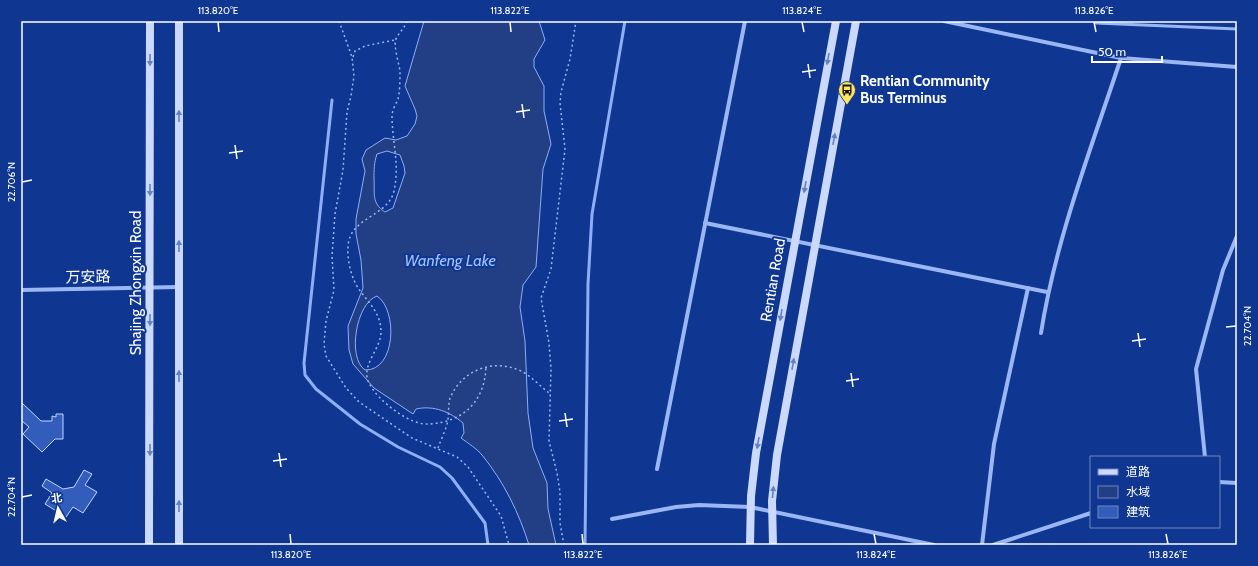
<svg xmlns="http://www.w3.org/2000/svg" width="1258" height="566" font-family="Cabin,'Noto Sans SC',sans-serif">
  <style>
    .water { fill: #223f85; stroke: #8caff8; fill-rule: evenodd }
    .lines { fill: none; stroke-linecap: round; stroke-linejoin: round }
    .stream { stroke: #8caff8; stroke-width: 3 }
    .building { fill: #335dba; stroke: #c2d5fe }
    .path { stroke: #9ab7f4; stroke-width: 1.5; stroke-dasharray: 2 3; stroke-linecap: butt }
    .lane { stroke: #9ab7f4; stroke-width: 3 }
    .street { stroke: #9ab7f4; stroke-width: 4 }
    .secondary { stroke: #cad9fd; stroke-width: 8 }
    .oneway { fill: #6380c2 }
    .ticks { fill: none; stroke: #fff; stroke-width: 1.5 }
    .labels { text-anchor: middle; stroke-width: 4; stroke-linejoin: round; paint-order: stroke }
    .poi-label { font-size: 15px; font-weight: bold; fill: #fff; stroke: #0f3792; text-anchor: start }
    .street-label { font-size: 15px; fill: #fff; stroke: #0f3792 }
    .water-label { font-size: 16px; font-style: italic; fill: #a6c2fb; stroke: #0f3792 }
    .neatline { fill: none; stroke: #fff; stroke-width: 1.5 }
    .ticks-label { font-size: 10px; text-anchor: middle; fill: #fff }
  </style>
  <rect width="100%" height="100%" fill="#0f3792"/>
  <path class="water" d="M424,21H539L545,40L534,59V67L544,86V111L551,144L543,169L536,267L523,285L520,307L525,341L528,413L533,448L547,483L548,509L556,545H529C519,513 504,482 482,455C477,449 468,443 461,438L464,433L463,423C450,412 434,405 416,409L413,414L374,388L353,364L349,350L348,326L363,288L361,260L356,234V219L365,171L362,159L366,150L385,138L396,140L407,136L415,124L417,116L415,109L405,86ZM387,151L400,155L404,166L405,173L393,208L385,212C371,203 375,193 374,179C374,170 374,163 377,154ZM377,296C398,310 396,371 365,370C347,358 356,303 377,296Z"/>
  <g class="lines">
    <g class="stream">
      <path d="M332,100L304,363L305,375L316,389L360,424L398,447L440,467L452,478L485,523L488,545"/>
      <path d="M585,545L588,284L592,214L625,21"/>
    </g>
  </g>
  <g class="building">
    <path d="M21,402L41,421H52V416L56,417V414H63V439H55L42,452L23,434L29,427L21,420Z"/>
    <path d="M84,470L92,474L85,485L97,492L83,513L73,507L66,517L45,504L52,493L42,486L46,479L63,489L74,487Z"/>
  </g>
  <g class="lines">
    <g class="path">
      <path d="M339,21L352,57L354,76L351,96L347,112L343,170L335,214L332,256L334,290L326,321L324,344L326,356L346,388L359,402L412,438L457,457L468,467L501,516L509,545"/>
      <path d="M407,21C405,28 399,32 396,39C393,44 399,64 400,71C400,80 400,90 398,99C396,104 392,110 392,116C392,141 400,165 394,191C388,217 349,217 348,247C347,262 352,281 361,292C371,305 381,315 381,332C381,349 360,366 369,383C377,400 410,426 429,424C464,422 485,401 486,366"/>
      <path d="M353,57L355,51L365,46L395,40"/>
      <path d="M438,448C441,439 447,428 448,419C449,412 448,406 450,398C462,370 493,358 521,371C531,376 540,386 549,393"/>
      <path d="M564,545L560,523V492L557,473L549,441L551,369L549,343L541,298L551,269L565,149L560,103L561,92L570,59L576,21"/>
    </g>
    <path class="lane" d="M1096,21V23L1237,29"/>
    <g class="street">
      <path d="M944,21L1121,58L1237,67"/>
      <path d="M705,223L1047,292"/>
      <path d="M21,290L179,287"/>
      <path d="M1041,333C1056,238 1091,149 1121,58"/>
      <path d="M1205,457L1196,369L1223,270L1237,236"/>
      <path d="M657,469L745,21"/>
      <path d="M1219,482L1237,483"/>
      <path d="M612,519L676,507L699,505L750,507L934,545"/>
      <path d="M982,545L994,444L1028,288"/>
      <path d="M993,545L1091,513"/>
    </g>
    <g class="secondary">
      <path d="M149,545L150,21"/>
      <path d="M179,545V21"/>
      <path d="M750,545L751,496L756,453L836,21"/>
      <path d="M773,545L772,501L777,455L856,21"/>
    </g>
  </g>
  <defs><path id="oneway-solid" d="M-6-.8H1V-3.2L6.5 0L1 3.2V.8H-6Z"/></defs>
  <g class="oneway">
    <use href="#oneway-solid" transform="translate(828 59) rotate(100)"/>
    <use href="#oneway-solid" transform="translate(150 60) rotate(90)"/>
    <use href="#oneway-solid" transform="translate(179 116) rotate(-90)"/>
    <use href="#oneway-solid" transform="translate(834 139) rotate(-80)"/>
    <use href="#oneway-solid" transform="translate(805 187) rotate(100)"/>
    <use href="#oneway-solid" transform="translate(150 190) rotate(90)"/>
    <use href="#oneway-solid" transform="translate(179 246) rotate(-90)"/>
    <use href="#oneway-solid" transform="translate(781 315) rotate(100)"/>
    <use href="#oneway-solid" transform="translate(150 320) rotate(90)"/>
    <use href="#oneway-solid" transform="translate(793 364) rotate(-80)"/>
    <use href="#oneway-solid" transform="translate(179 376) rotate(-90)"/>
    <use href="#oneway-solid" transform="translate(758 443) rotate(100)"/>
    <use href="#oneway-solid" transform="translate(150 450) rotate(90)"/>
    <use href="#oneway-solid" transform="translate(773 492) rotate(-85)"/>
    <use href="#oneway-solid" transform="translate(179 506) rotate(-90)"/>
  </g>
  <path class="ticks" d="M218,22L219,32M510,22L511,32M802,22L804,32M1094,22L1096,32M808,64L810,78M802,72L816,70M522,104L524,118M516,112L530,110M235,145L237,159M229,153L243,151M22,182L32,180M1226,327L1236,326M1138,333L1140,347M1132,341L1146,339M851,373L853,387M846,381L859,379M565,413L567,427M559,421L573,419M279,453L281,467M273,461L287,459M22,497L32,495M290,534L291,544M582,534L583,544M874,534L876,544M1166,534L1168,544"/>
  <defs>
    <g id="bus-pin" transform="scale(0.9)"><path d="M0 17L-7.5 6A9.5 9.5 0 1 1 7.5 6Z" fill="#ffe65d" stroke="#0f3792"/><path d="M-5-6H5V4H4V6H2V4H-2V6H-4V4H-5ZM-3.5-4V0h7V-4ZM-3.5 1.2v1.5H-2V1.2ZM2 1.2v1.5H3.5V1.2Z" fill="#111"/></g>
  </defs>
  <g fill-rule="evenodd">
    <use href="#bus-pin" x="847" y="90"/>
  </g>
  <g class="labels">
    <g class="poi-label">
      <text x="860" y="86">Rentian Community<tspan x="860" dy="17">Bus Terminus</tspan></text>
    </g>
    <g class="street-label">
      <text transform="translate(88 277) rotate(-1)" y="5">万安路</text>
      <text transform="translate(773 280) rotate(-80)" y="5">Rentian Road</text>
      <text transform="translate(136 283) rotate(-90)" y="5">Shajing Zhongxin Road</text>
    </g>
    <g class="water-label">
      <text x="450" y="266">Wanfeng Lake</text>
    </g>
  </g>
  <rect width="1258" height="566" fill="none" stroke="#0f3792" stroke-width="44"/>
  <rect x="1090" y="456" width="130" height="72" fill="#0f3792" stroke="#6f87be"/>
  <rect x="1098" y="469" width="20" height="6" fill="#cad9fd" stroke="#6f87be"/>
  <text x="1126" y="476" font-size="12" fill="#ffffff">道路</text>
  <rect x="1098" y="486" width="20" height="12" fill="#223f85" stroke="#6f87be"/>
  <text x="1126" y="496" font-size="12" fill="#ffffff">水域</text>
  <rect x="1098" y="506" width="20" height="12" fill="#335dba" stroke="#6f87be"/>
  <text x="1126" y="516" font-size="12" fill="#ffffff">建筑</text>
  <g transform="translate(58 508) rotate(352)" stroke="#0f3792" stroke-width="3" paint-order="stroke">
  <path d="M0-3L7 15L0 10L-7 15Z" fill="#ffffff"/>
  <text y="-6" font-size="11" font-weight="bold" text-anchor="middle" fill="#ffffff">北</text>
  </g>
  <path d="M1092 56v6h70v-6" fill="none" stroke="#ffffff" stroke-width="2"/>
  <text x="1098" y="56" font-size="12" fill="#ffffff" stroke="#0f3792" stroke-width="3" paint-order="stroke">50 m</text>
  <rect x="22" y="22" width="1214" height="522" class="neatline"/>
  <g class="ticks-label">
    <text x="218" y="14">113.820°E</text>
    <text x="510" y="14">113.822°E</text>
    <text x="802" y="14">113.824°E</text>
    <text x="1094" y="14">113.826°E</text>
    <text transform="translate(11 182) rotate(-90)" y="4">22.706°N</text>
    <text transform="translate(1247 326) rotate(-90)" y="4">22.704°N</text>
    <text transform="translate(11 497) rotate(-90)" y="4">22.704°N</text>
    <text x="291" y="558">113.820°E</text>
    <text x="583" y="558">113.822°E</text>
    <text x="876" y="558">113.824°E</text>
    <text x="1168" y="558">113.826°E</text>
  </g>
</svg>
